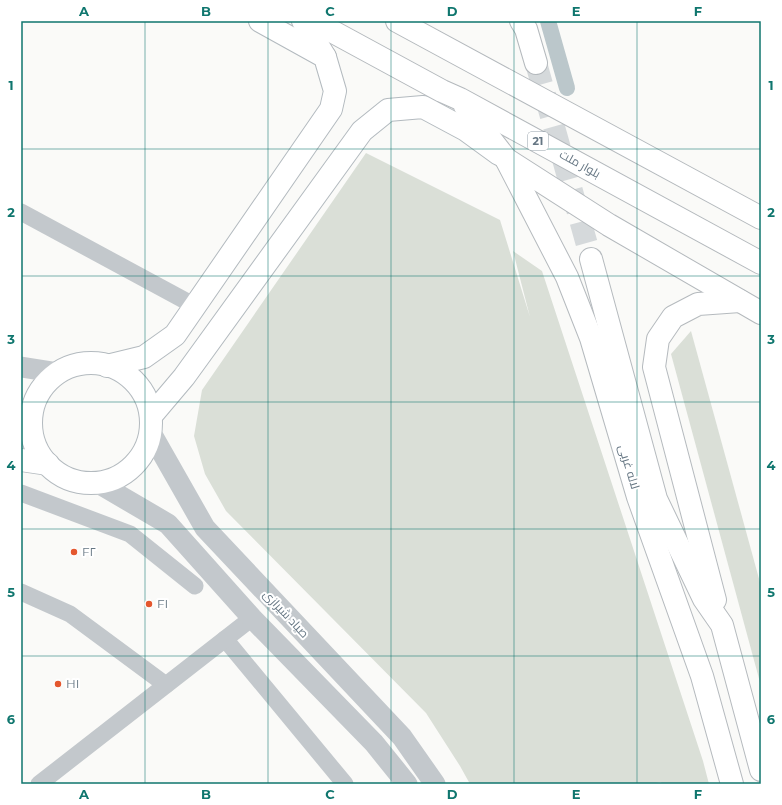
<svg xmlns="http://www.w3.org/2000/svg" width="782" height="805" font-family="Montserrat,Cairo,sans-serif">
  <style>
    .green { fill: #dadfd7 }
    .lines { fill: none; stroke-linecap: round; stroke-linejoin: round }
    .canal { stroke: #bbc7cb; stroke-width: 16 }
    .primary-tunnel { stroke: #d5d9db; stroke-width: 22; stroke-dasharray: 22 11; stroke-linecap: butt }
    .secondary-casing { stroke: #b3babf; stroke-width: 24 }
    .primary-casing { stroke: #b5babe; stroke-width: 24 }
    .trunk-casing { stroke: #b4b9bd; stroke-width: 24 }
    .minor { stroke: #c3c8cc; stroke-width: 17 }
    .tertiary { stroke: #c3c8cc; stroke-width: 21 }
    .secondary { stroke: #fff; stroke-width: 22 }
    .primary { stroke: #fff; stroke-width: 22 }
    .trunk { stroke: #fff; stroke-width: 22 }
    .grid { fill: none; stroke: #0f766e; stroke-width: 1; stroke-opacity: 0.55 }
    .poi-dot { fill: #e4572e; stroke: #fff; stroke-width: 1.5 }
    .labels { text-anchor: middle; stroke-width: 4; stroke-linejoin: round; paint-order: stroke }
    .shield { fill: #fff; stroke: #939fa8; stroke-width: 1 }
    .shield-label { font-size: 11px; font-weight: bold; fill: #657683 }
    .street-label { font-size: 12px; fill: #657683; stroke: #fff }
    .poi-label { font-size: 12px; fill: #657683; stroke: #fff; text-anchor: start }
    .neatline { fill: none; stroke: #0f766e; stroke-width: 1.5 }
    .grid-label { font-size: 13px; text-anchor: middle; font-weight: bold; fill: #0f766e }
  </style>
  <rect width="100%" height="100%" fill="#fafaf8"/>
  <g class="green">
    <path d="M366,153L500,220L530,317L513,251L542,271L703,761L709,784H662L661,782L650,784H470L460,766L426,713L226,511L205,474L194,436L202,390Z"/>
    <path d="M691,331L761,586V686L671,354Z"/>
  </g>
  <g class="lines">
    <path class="canal" d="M548,21L567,88"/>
    <path class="primary-tunnel" d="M536,63L591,259"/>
    <g class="secondary-casing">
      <g id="secondary">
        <circle cx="91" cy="423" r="60"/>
        <path d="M107,366L144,357L175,335L331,109L335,91L325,57L260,21"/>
        <path d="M151,416L184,377L362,131L388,110L423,107L466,130L499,154"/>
        <path d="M21,460L48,464"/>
      </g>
    </g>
    <g class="primary-casing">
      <g id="primary">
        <path d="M506,159L567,277L591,338L638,497L702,676L732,784"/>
        <path d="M591,259L656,499L704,599L722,625L761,770"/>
        <path d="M715,600L654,367L658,339L673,317L698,304L740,301"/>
      </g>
    </g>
    <g class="trunk-casing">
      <g id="trunk">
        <path d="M303,21L325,57"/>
        <path d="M313,21L442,91L460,99L761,263"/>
        <path d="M397,21L761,218"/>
        <path d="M521,21L526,29L536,63"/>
        <path d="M465,106L506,159L609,225L761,313"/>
      </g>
    </g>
    <g class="minor">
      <path d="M21,212L195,306"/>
      <path d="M21,493L130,534L195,586"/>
      <path d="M21,592L70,614L166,685"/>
      <path d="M225,639L345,784"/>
      <path d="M39,784L252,618"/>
    </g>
    <g class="tertiary">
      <path d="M21,367L59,373"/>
      <path d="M21,423L32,432"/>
      <path d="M151,433L205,528L402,737L435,784"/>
      <path d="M98,483L168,524L252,618L374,743L407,784"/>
    </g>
    <use href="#secondary" class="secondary"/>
    <use href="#primary" class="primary"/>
    <use href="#trunk" class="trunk"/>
  </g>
  <path class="grid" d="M145,21V784M268,21V784M391,21V784M514,21V784M637,21V784M21,149H761M21,276H761M21,402H761M21,529H761M21,656H761"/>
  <g class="poi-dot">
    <circle cx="74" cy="552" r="4"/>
    <circle cx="149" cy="604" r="4"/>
    <circle cx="58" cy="684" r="4"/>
  </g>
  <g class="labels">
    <rect class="shield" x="528" y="132" width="20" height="18" rx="3"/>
    <g class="shield-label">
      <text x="538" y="145">21</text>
    </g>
    <g class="street-label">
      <text transform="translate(580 164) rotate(29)" y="4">بلوار ملت</text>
      <text transform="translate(629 467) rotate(73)" y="4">لاله غربی</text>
      <text transform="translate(286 614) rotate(47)" y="4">صیاد شیرازی</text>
    </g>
    <g class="poi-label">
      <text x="82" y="556">F۲</text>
      <text x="157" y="608">F۱</text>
      <text x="66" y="688">H۱</text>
    </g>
  </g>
  <rect width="782" height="805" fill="none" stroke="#ffffff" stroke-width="44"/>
  <rect x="22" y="22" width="738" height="761" class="neatline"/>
  <g class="grid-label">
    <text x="84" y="16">A</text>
    <text x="206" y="16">B</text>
    <text x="330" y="16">C</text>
    <text x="452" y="16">D</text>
    <text x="576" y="16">E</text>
    <text x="698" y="16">F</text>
    <text x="11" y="90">1</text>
    <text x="771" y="90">1</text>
    <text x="11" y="217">2</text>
    <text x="771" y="217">2</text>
    <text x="11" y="344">3</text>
    <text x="771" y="344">3</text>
    <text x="11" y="470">4</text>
    <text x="771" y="470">4</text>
    <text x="11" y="597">5</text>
    <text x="771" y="597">5</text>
    <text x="11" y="724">6</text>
    <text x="771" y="724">6</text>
    <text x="84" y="799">A</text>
    <text x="206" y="799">B</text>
    <text x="330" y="799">C</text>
    <text x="452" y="799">D</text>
    <text x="576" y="799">E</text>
    <text x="698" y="799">F</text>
  </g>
</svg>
